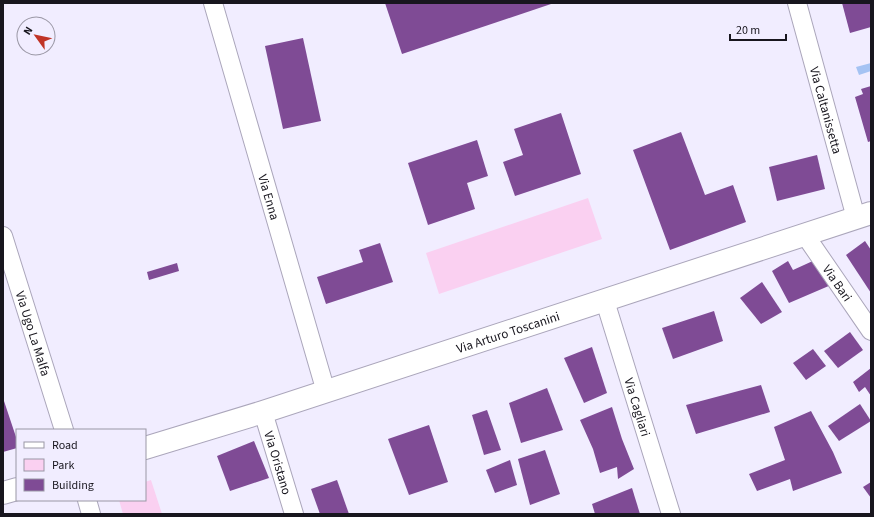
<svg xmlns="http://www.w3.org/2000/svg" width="874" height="517" font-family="'Source Sans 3',sans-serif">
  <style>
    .green { fill: #fad0f1 }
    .water { fill: #a5c3f3 }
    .building { fill: #7f4b95 }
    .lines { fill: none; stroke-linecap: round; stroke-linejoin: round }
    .minor-casing { stroke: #aba6bb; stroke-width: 20 }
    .tertiary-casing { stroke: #aba6bb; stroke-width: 24 }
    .minor { stroke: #fff; stroke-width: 18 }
    .tertiary { stroke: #fff; stroke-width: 22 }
    .labels { text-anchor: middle; stroke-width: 4; stroke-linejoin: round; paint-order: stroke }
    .street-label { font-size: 13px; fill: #18161e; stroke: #f1edff }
  </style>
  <rect width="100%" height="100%" fill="#f1edff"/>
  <g class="green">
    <path d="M588,198L602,239L439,294L426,253Z"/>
    <path d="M151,480L162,514H123L119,500H145V482Z"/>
  </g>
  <path class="water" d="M871,63V71L859,75L856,67Z"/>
  <g class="building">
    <path d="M385,3H554L402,54Z"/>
    <path d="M842,3H871V27L850,33Z"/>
    <path d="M303,38L321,121L283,129L265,46Z"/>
    <path d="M871,86V141L868,142L855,97L863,94L861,89Z"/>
    <path d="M561,113L581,174L515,196L503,162L523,155L514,129Z"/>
    <path d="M681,132L705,195L733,185L746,222L670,250L633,150Z"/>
    <path d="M477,140L488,176L467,183L475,209L428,225L408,163Z"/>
    <path d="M817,155L825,189L777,201L769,167Z"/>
    <path d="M865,241L871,250V293L846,255Z"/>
    <path d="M380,243L393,282L326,304L317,277L363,262L359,250Z"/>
    <path d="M815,260L831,285L789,303L772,271L788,261L793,270Z"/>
    <path d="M177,263L179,271L149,280L147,272Z"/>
    <path d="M762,282L782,312L761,324L740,298Z"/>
    <path d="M714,311L723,341L673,359L662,328Z"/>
    <path d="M850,332L863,350L838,368L824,351Z"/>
    <path d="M592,347L607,393L584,403L564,358Z"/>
    <path d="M813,349L826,366L806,380L793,363Z"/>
    <path d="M871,368V396L865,387L859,392L853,382Z"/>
    <path d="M761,385L770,412L696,434L686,405Z"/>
    <path d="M547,388L563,430L521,443L509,403Z"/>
    <path d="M3,398L17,440V448L3,452Z"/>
    <path d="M860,404L871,421L839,441L828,426Z"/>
    <path d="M612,407L622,439L634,469L618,479L617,467L600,473L593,449L580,420Z"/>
    <path d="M487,410L501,450L484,455L472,415Z"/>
    <path d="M811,411L833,452L842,473L793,491L790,479L757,491L749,474L785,460L774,427Z"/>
    <path d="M429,425L448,482L409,495L388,439Z"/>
    <path d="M254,441L269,478L230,491L217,456Z"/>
    <path d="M545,450L560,494L530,505L518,459Z"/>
    <path d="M510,460L517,485L495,493L486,470Z"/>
    <path d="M337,480L349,514H320L311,489Z"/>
    <path d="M871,482V498L863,487Z"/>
    <path d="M632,488L640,514H595L592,504Z"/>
  </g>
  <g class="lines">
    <g class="minor-casing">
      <g id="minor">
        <path id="s1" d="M213,3L326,392"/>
        <path id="s2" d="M797,3L856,218"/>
        <path id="s3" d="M805,235L871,331"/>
        <path id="s4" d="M3,236L64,430"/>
        <path id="s5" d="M605,301L671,514"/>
        <path id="s6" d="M263,412L294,514"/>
        <path d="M87,500L91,514"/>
      </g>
    </g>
    <g class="tertiary-casing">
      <g id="tertiary">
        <path id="s7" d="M145,448L263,412L871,213"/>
        <path d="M3,493L17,489"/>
      </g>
    </g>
    <use href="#minor" class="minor"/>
    <use href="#tertiary" class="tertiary"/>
  </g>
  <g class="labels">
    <g class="street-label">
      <text dy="5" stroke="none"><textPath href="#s2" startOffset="111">Via Caltanissetta</textPath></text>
      <text dy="5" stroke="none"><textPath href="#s1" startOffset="202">Via Enna</textPath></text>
      <text dy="5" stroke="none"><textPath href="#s3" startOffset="58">Via Bari</textPath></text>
      <text dy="5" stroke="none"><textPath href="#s7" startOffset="381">Via Arturo Toscanini</textPath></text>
      <text dy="5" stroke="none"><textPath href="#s4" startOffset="102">Via Ugo La Malfa</textPath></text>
      <text dy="5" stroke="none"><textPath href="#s5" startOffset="111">Via Cagliari</textPath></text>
      <text dy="5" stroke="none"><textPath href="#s6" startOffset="53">Via Oristano</textPath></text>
    </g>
  </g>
  <rect width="874" height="517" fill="none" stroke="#18161e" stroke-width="8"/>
  <rect x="16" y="429" width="130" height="72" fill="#f1edff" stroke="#9a97a5"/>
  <rect x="24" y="442" width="20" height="6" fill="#ffffff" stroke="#9a97a5"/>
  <text x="52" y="449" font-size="12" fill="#18161e">Road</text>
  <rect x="24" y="459" width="20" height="12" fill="#fad0f1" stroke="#9a97a5"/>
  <text x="52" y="469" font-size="12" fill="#18161e">Park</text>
  <rect x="24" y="479" width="20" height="12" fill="#7f4b95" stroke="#9a97a5"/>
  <text x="52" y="489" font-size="12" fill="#18161e">Building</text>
  <g transform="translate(36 36) rotate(303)"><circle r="19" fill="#f1edff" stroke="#9a97a5"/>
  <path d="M0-3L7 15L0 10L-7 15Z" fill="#c03326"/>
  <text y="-6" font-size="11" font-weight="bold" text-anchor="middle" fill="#18161e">N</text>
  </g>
  <path d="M730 34v6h56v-6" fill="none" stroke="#18161e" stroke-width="2"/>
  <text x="736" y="34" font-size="12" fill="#18161e" stroke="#f1edff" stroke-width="3" paint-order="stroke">20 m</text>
</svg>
